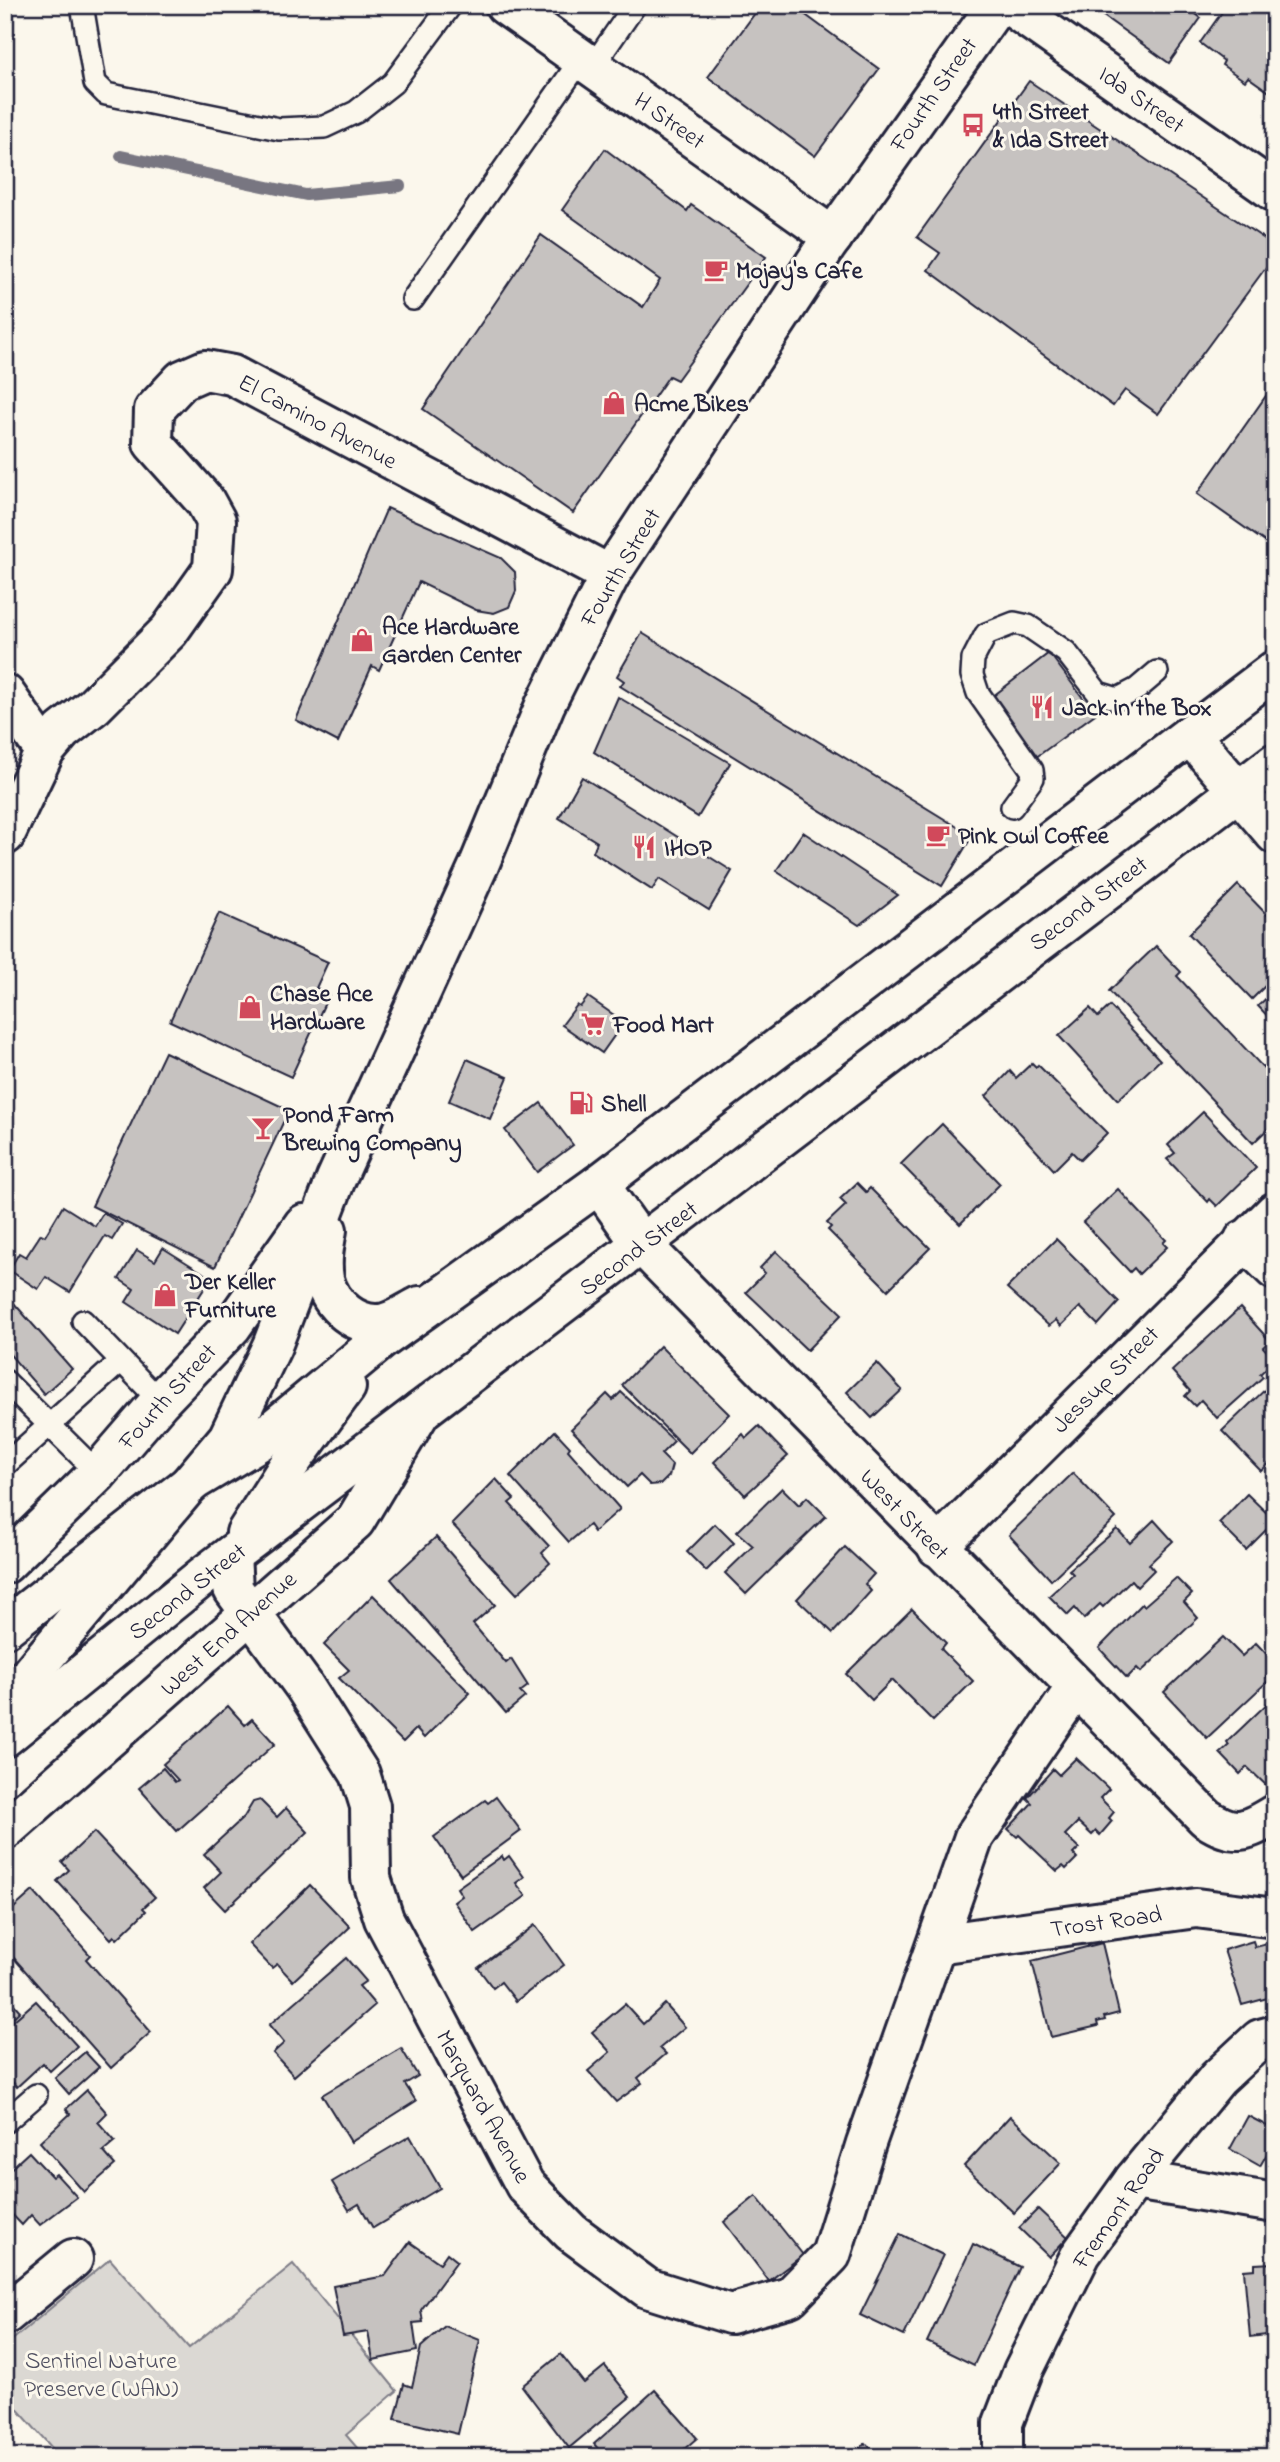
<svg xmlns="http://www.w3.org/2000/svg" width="1280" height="2462" font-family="'Indie Flower',sans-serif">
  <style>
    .green { fill: #dbd8d3; stroke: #7e7d87; stroke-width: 2 }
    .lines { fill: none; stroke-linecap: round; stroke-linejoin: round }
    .stream { stroke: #787681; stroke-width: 12 }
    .building { fill: #c6c2c0; stroke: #22223b; stroke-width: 2 }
    .lane-casing { stroke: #22223b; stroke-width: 26 }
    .street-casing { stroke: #22223b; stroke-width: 44 }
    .secondary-casing { stroke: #22223b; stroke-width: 44 }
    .primary-casing { stroke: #22223b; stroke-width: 44 }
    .lane { stroke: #fbf7ec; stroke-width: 21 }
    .street { stroke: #fbf7ec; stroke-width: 38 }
    .secondary { stroke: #fbf7ec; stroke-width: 38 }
    .primary { stroke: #fbf7ec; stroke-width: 38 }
    .labels { text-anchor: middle; stroke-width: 6; stroke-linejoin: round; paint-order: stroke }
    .street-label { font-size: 24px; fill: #22223b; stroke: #fbf7ec }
    .poi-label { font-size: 24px; font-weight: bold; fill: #22223b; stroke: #fbf7ec; text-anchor: start }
    .park-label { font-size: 24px; fill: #505061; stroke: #fbf7ec }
  </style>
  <rect width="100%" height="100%" fill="#fbf7ec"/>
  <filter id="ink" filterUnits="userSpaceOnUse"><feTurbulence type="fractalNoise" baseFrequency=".0143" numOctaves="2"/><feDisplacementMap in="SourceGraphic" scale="14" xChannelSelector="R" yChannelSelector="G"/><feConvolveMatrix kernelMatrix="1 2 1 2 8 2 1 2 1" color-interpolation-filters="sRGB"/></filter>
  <g filter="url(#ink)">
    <path class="green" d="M110,2259L189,2348L293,2264L397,2391L346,2435L365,2457H60L5,2395V2346Z"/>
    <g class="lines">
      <path class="stream" d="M121,156L306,195L400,186"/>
    </g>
    <g class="building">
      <path d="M761,5H792L879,69L815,156L708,77Z"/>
      <path d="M1088,5H1184L1201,18L1169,63Z"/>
      <path d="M1227,5H1275V96L1248,77L1245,81L1222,65L1224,61L1200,43Z"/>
      <path d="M1029,81L1275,246V255L1158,414L1125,390L1113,406L928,270L940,253L917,237Z"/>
      <path d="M605,149L687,211L691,205L766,257L677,380L669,376L573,513L423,409L541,235L643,307L660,280L562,210Z"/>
      <path d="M1275,383V549L1197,494Z"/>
      <path d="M387,508L501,558L515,572L516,591L509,607L494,613L476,610L419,582L379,670L372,666L338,742L296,720Z"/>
      <path d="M642,633L972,836L942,886L620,686L624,681L617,676Z"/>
      <path d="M1049,653L1095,714L1035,758L988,700Z"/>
      <path d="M618,697L730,763L698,817L594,752Z"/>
      <path d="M582,777L732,871L709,910L659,879L652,890L593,852L597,842L559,818Z"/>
      <path d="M803,832L898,895L859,925L776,871Z"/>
      <path d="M1238,885L1275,923V976L1252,999L1189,934Z"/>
      <path d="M219,913L328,962L316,988L329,994L291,1077L170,1021Z"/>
      <path d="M1156,946L1181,972L1177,976L1271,1076L1275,1073V1122L1253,1143L1109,991Z"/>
      <path d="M1275,990V1024L1258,1006Z"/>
      <path d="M588,997L624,1022L602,1053L562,1025L577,1005L580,1007Z"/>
      <path d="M1110,1006L1160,1060L1118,1100L1059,1036L1090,1008L1098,1017Z"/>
      <path d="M165,1052L289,1110L215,1267L92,1206Z"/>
      <path d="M467,1059L508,1077L490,1119L449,1101Z"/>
      <path d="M1032,1063L1036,1067L1038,1065L1107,1133L1080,1160L1072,1152L1054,1170L986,1096L1010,1071L1016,1078Z"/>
      <path d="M541,1103L573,1145L537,1172L505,1130Z"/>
      <path d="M1203,1112L1256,1168L1217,1206L1210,1199L1208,1202L1167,1159L1175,1153L1168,1145Z"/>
      <path d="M942,1124L1000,1184L960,1224L901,1164Z"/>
      <path d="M857,1183L866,1192L870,1188L930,1248L888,1290L828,1230L831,1227L827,1223L846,1205L840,1199Z"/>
      <path d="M1118,1189L1166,1240L1163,1243L1167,1247L1139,1274L1134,1268L1130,1272L1083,1222Z"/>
      <path d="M63,1206L95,1226L103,1213L122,1224L112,1240L105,1236L70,1292L46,1277L38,1289L9,1270L19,1253L26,1257L41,1234L45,1236Z"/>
      <path d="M1056,1239L1119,1302L1098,1325L1080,1307L1061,1326L1056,1320L1049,1326L1007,1288Z"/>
      <path d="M163,1248L211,1278L175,1334L126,1302L134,1289L119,1279L137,1250L155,1261Z"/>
      <path d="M776,1251L842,1314L807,1350L746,1292L765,1273L760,1268Z"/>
      <path d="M5,1293L72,1369L44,1394L5,1349Z"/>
      <path d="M1240,1308L1270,1341L1263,1347L1275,1360L1260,1374L1263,1377L1217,1418L1201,1400L1195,1406L1185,1396L1190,1391L1172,1371Z"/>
      <path d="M660,1346L729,1414L690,1453L622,1385Z"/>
      <path d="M877,1363L902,1390L872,1418L847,1392Z"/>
      <path d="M1275,1380V1458L1261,1471L1222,1431Z"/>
      <path d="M621,1392L674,1441L661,1454L672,1465L669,1476L661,1484L650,1485L640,1475L627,1487L571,1429L607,1394L613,1400Z"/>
      <path d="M759,1426L788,1456L745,1495L714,1462L743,1434L746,1438Z"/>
      <path d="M555,1431L570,1447L568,1450L620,1509L594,1532L589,1525L569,1542L510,1476Z"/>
      <path d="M1073,1473L1116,1518L1051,1580L1009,1535Z"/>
      <path d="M496,1479L514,1499L509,1503L549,1546L542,1553L550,1563L517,1594L452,1524Z"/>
      <path d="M782,1488L799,1505L807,1497L826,1516L746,1594L725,1573L753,1546L737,1532Z"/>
      <path d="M1247,1494L1275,1521L1246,1550L1219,1523Z"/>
      <path d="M1154,1520L1173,1541L1149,1564L1154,1570L1137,1587L1131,1580L1103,1607L1100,1604L1084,1619L1075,1608L1068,1615L1049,1596L1073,1574L1069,1570L1117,1529L1130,1543Z"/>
      <path d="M715,1524L734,1543L706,1571L687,1552Z"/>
      <path d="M436,1537L495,1605L473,1624L506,1663L511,1659L528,1686L520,1692L525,1697L506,1713L391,1579Z"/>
      <path d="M845,1547L874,1574L865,1584L871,1591L833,1633L797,1599Z"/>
      <path d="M1176,1578L1192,1594L1184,1602L1198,1618L1141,1672L1137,1668L1127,1678L1099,1648L1142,1604L1144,1606Z"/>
      <path d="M373,1595L470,1693L424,1738L416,1729L403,1742L339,1678L349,1670L324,1645Z"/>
      <path d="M912,1609L946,1643L941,1649L973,1681L933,1721L892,1680L872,1700L846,1674Z"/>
      <path d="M1223,1637L1242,1656L1256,1643L1275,1663V1668L1266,1676L1269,1680L1207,1738L1164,1692Z"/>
      <path d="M1275,1696V1780L1268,1787L1247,1767L1240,1774L1220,1753L1229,1745L1227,1742Z"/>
      <path d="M228,1706L245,1725L252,1719L275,1744L177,1831L139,1788L163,1768L175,1782L178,1780L163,1764Z"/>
      <path d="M1076,1758L1109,1789L1100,1798L1114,1812L1109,1818L1112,1821L1100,1835L1096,1831L1092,1835L1078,1822L1065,1835L1079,1848L1073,1854L1077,1858L1066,1869L1063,1866L1057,1871L1019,1835L1017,1837L1008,1829L1032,1803L1027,1798L1053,1769L1059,1775Z"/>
      <path d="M496,1797L521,1831L461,1875L434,1837L485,1800L488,1803Z"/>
      <path d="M260,1800L277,1817L286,1808L308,1832L225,1910L204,1888L221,1872L204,1854L244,1817L253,1802Z"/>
      <path d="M94,1832L155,1897L143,1908L146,1911L117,1939L114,1936L111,1939L57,1881L69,1870L62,1862Z"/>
      <path d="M502,1856L504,1860L509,1856L524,1877L516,1883L526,1896L475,1932L454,1902L462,1896L457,1888Z"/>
      <path d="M310,1885L350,1927L293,1981L277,1964L272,1968L249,1944Z"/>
      <path d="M33,1891L90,1955L86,1959L151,2032L111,2068L5,1948V1916Z"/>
      <path d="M535,1925L564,1965L516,2001L501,1982L493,1988L478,1968Z"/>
      <path d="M1253,1941L1255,1947L1275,1942V1996L1242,2005L1224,1950Z"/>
      <path d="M1102,1943L1119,2013L1104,2017L1105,2020L1097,2022L1098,2026L1051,2037L1032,1961Z"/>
      <path d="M346,1958L366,1981L359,1986L375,2005L294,2076L273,2053L284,2043L269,2025Z"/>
      <path d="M5,1994L20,2011L5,2025Z"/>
      <path d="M36,2001L77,2046L50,2071L43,2063L17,2087L5,2074V2028Z"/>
      <path d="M625,2004L643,2024L665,2004L685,2027L660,2048L666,2054L638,2078L642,2083L616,2102L588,2071L610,2052L592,2032Z"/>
      <path d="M401,2048L418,2076L405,2084L416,2101L351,2142L322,2095Z"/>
      <path d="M85,2052L99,2067L69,2094L55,2078Z"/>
      <path d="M87,2090L107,2113L98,2122L115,2141L103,2151L115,2165L84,2192L40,2142L70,2114L66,2109Z"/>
      <path d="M1010,2116L1061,2163L1014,2213L964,2166Z"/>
      <path d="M1248,2116L1275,2130V2140L1260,2166L1230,2149Z"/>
      <path d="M410,2136L440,2188L373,2228L359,2204L349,2210L332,2182Z"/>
      <path d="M29,2152L52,2177L56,2174L77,2197L40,2225L31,2215L22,2225L5,2207V2174Z"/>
      <path d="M756,2196L803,2255L769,2281L724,2222Z"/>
      <path d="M1038,2209L1068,2237L1049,2257L1019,2228Z"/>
      <path d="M900,2234L943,2255L904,2336L860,2315Z"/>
      <path d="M410,2242L440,2263L447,2253L457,2261L421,2310L423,2322L413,2323L417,2351L373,2360L368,2332L343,2336L333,2286L385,2276Z"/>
      <path d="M973,2244L1020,2267L974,2365L927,2342Z"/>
      <path d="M1273,2263L1275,2334L1250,2337L1244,2270L1255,2269V2264Z"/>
      <path d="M445,2326L480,2340L458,2434L395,2419L404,2384L412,2387L421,2347Z"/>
      <path d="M561,2354L584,2383L605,2366L630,2397L569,2448L522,2386Z"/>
      <path d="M655,2390L697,2438L675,2457H605L594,2444Z"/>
      <path d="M866,2443L877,2457H849Z"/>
    </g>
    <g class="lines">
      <g class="lane-casing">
        <g id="lane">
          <path d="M82,5L95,83L106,94L279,129L324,127L356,112L393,83L451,5"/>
          <path d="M593,66L635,5"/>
          <path d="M413,299L582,58"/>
          <path d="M1012,807L1033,778L1032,770L978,693L972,675L973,659L986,634L1014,623L1028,626L1066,652L1098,693L1118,699L1137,689L1157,672"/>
          <path d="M83,1321L160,1401"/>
          <path d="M5,1381L98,1473"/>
          <path d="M5,1465L121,1361"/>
          <path d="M5,2122L36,2095"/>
        </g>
      </g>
      <g class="street-casing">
        <g id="street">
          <path d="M1009,5L1275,192"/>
          <path d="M5,694L45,751"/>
          <path d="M1190,735L1275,834"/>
          <path d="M5,835L45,751L62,731L94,706L169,631L213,569L216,521L205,501L153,443L154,410L182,380L205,370L232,375L610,575"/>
          <path d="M599,1184L642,1245L1206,1818C1235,1837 1246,1832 1275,1814"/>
          <path d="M1244,1240L1275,1270"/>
          <path d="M937,1547L1275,1212"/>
          <path d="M231,1555L233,1589L304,1686L360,1774L370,1806L371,1878L384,1919L525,2185L571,2232L647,2288L730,2314L790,2297L831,2255L866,2143L974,1837L1076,1687"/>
          <path d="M5,1830L355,1521L421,1411"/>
          <path d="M937,1944L1196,1908L1275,1918"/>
          <path d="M1134,2180L1275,2203"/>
          <path d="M5,2315L73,2259"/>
          <path d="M1003,2457V2423L1023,2371L1081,2254L1134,2180L1218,2078L1260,2039L1275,2035"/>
        </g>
      </g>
      <g class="secondary-casing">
        <g id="secondary">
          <path d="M505,5L833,237"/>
          <path d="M327,1230C324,1246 321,1262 324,1279C330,1305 357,1329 385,1323C397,1320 410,1311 420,1306"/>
          <path d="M5,1564L98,1473L160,1401L232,1326L304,1224"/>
          <path d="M5,1704L228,1438L272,1346L336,1179L479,865L545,705L610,575L827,245L997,5"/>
        </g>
      </g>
      <g class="primary-casing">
        <g id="primary">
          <path d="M246,1533L291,1462L346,1387"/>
          <path d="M5,1628L195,1480L258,1442L381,1340L599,1184L1275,670"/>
          <path d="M5,1737L202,1577L1275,763"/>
        </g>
      </g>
      <use href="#lane" class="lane"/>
      <use href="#street" class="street"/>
      <use href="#secondary" class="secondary"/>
      <use href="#primary" class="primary"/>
    </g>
  </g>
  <defs>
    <g id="bus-bare" transform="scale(1.89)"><path d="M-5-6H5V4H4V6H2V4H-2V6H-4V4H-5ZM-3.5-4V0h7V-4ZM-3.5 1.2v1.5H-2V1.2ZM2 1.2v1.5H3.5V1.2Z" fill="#d1495b" stroke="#fbf7ec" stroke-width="2.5" paint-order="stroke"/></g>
    <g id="cafe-bare" transform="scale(1.89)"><path d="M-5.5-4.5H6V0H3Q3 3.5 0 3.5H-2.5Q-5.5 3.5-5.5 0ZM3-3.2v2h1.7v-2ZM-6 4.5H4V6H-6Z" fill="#d1495b" stroke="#fbf7ec" stroke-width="2.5" paint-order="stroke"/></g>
    <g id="shop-bare" transform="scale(1.89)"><path d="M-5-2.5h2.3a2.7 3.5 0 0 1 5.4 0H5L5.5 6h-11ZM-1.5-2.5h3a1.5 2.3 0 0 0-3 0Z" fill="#d1495b" stroke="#fbf7ec" stroke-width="2.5" paint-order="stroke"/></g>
    <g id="restaurant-bare" transform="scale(1.89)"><path d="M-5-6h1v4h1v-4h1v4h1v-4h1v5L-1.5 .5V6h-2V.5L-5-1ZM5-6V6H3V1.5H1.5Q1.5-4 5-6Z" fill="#d1495b" stroke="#fbf7ec" stroke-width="2.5" paint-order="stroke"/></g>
    <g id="supermarket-bare" transform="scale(1.89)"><path d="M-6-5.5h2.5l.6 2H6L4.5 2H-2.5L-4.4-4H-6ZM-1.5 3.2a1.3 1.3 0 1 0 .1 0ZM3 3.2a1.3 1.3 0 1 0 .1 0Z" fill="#d1495b" stroke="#fbf7ec" stroke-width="2.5" paint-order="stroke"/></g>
    <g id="fuel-bare" transform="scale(1.89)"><path d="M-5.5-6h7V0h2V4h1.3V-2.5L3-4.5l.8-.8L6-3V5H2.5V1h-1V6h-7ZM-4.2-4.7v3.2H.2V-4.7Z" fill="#d1495b" stroke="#fbf7ec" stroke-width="2.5" paint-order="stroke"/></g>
    <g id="bar-bare" transform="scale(1.89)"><path d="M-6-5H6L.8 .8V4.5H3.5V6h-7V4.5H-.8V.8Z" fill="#d1495b" stroke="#fbf7ec" stroke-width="2.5" paint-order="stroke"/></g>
  </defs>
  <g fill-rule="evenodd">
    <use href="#bus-bare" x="973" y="125"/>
    <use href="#cafe-bare" x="716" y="270"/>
    <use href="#shop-bare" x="614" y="403"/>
    <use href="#shop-bare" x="362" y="640"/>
    <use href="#restaurant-bare" x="1042" y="707"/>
    <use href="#cafe-bare" x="938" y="835"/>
    <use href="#restaurant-bare" x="644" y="847"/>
    <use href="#shop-bare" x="250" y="1007"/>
    <use href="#supermarket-bare" x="593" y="1024"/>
    <use href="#fuel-bare" x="581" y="1103"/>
    <use href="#bar-bare" x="263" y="1128"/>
    <use href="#shop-bare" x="165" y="1295"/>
  </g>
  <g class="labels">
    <g class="street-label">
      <text transform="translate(933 94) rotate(-55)" y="8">Fourth Street</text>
      <text transform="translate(1142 99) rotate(35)" y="8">Ida Street</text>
      <text transform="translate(670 120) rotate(35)" y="8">H Street</text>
      <text transform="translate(318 421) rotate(28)" y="8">El Camino Avenue</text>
      <text transform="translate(620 567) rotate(-59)" y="8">Fourth Street</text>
      <text transform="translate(1088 903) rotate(-37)" y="8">Second Street</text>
      <text transform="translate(638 1248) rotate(-37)" y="8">Second Street</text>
      <text transform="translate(1105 1379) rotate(-45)" y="8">Jessup Street</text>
      <text transform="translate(167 1396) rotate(-48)" y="8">Fourth Street</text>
      <text transform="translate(905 1514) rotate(46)" y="8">West Street</text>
      <text transform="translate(187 1591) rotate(-38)" y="8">Second Street</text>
      <text transform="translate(228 1633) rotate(-42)" y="8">West End Avenue</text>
      <text transform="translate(1106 1921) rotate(-8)" y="8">Trost Road</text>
      <text transform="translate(484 2106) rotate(61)" y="8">Marquard Avenue</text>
      <text transform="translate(1118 2208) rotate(-55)" y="8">Fremont Road</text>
    </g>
    <g class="poi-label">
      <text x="993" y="119">4th Street<tspan x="993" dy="28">&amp; Ida Street</tspan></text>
      <text x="736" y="278">Mojay's Cafe</text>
      <text x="634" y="411">Acme Bikes</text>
      <text x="382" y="634">Ace Hardware<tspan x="382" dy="28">Garden Center</tspan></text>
      <text x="1062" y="715">Jack in the Box</text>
      <text x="958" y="843">Pink Owl Coffee</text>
      <text x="664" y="855">IHOP</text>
      <text x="270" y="1001">Chase Ace<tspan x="270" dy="28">Hardware</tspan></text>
      <text x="613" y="1032">Food Mart</text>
      <text x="601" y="1111">Shell</text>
      <text x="283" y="1122">Pond Farm<tspan x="283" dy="28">Brewing Company</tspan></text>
      <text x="185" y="1289">Der Keller<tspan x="185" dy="28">Furniture</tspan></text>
    </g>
    <g class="park-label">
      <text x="101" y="2368">Sentinel Nature<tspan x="101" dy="28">Preserve (WAN)</tspan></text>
    </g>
  </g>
  <rect width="1280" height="2462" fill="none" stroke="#fbf7ec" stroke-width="28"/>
  <rect x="14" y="14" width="1252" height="2434" fill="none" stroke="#22223b" stroke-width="2.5" filter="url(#ink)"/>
</svg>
